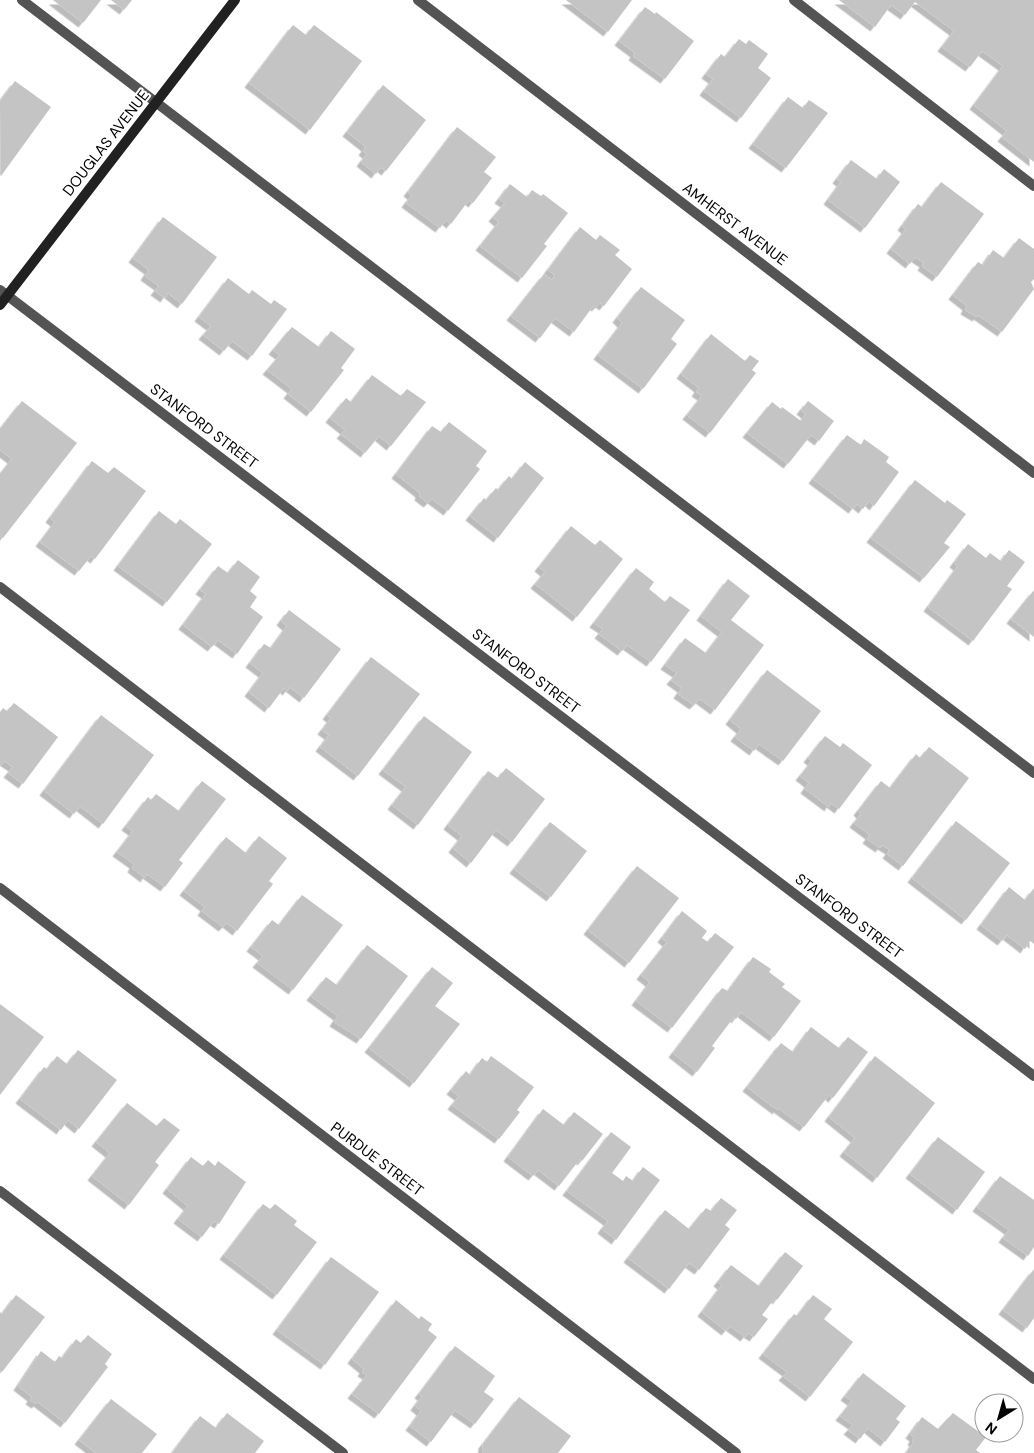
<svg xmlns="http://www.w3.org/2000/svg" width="1034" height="1453" font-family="'DM Sans',sans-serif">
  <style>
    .building { fill: #c4c4c4; filter: url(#shadow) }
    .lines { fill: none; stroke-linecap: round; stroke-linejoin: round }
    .lane { stroke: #545454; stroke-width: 10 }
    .street { stroke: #545454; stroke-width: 10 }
    .secondary { stroke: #212121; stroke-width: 10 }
    .labels { text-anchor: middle; stroke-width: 4; stroke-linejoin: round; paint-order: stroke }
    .street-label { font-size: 15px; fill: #000; stroke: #fff }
  </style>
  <defs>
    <filter id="shadow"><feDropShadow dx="-4.5" dy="4.5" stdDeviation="0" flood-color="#0004"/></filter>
  </defs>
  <rect width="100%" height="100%" fill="#fff"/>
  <g class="building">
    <path d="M53,0H101L83,23Z"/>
    <path d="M111,0H132L124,10Z"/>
    <path d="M566,0H632L608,32Z"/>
    <path d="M839,0H1034V162L1002,137L1007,131L974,105L1003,66L982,51L970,67L942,47L954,31L915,2L905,15L891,5L875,27Z"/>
    <path d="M645,7L655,14L656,12L694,41L665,79L633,56L635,53L619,41Z"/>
    <path d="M293,25L306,35L314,25L362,61L310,130L249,83Z"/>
    <path d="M739,39L746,44L749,40L768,54L758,68L771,78L741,118L704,91L713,79L706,74L721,54L725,57Z"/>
    <path d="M15,81L51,107L1,176L0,101Z"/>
    <path d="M383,85L426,120L386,171L381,167L376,174L361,162L367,154L363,151L366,147L347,132Z"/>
    <path d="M788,97L803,108L809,100L828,113L786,168L753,144Z"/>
    <path d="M457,127L496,157L484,172L492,178L473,203L469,200L451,224L446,220L440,228L406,203L412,195L408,192Z"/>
    <path d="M851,160L877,179L884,169L900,182L865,228L828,200L841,182L837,179Z"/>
    <path d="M941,182L984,214L937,277L922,266L924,263L915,257L910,264L891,249L906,229L902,226L918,204L922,207Z"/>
    <path d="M510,184L527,197L532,190L541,196L543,194L568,213L544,244L547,246L522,278L480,246L499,222L493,217L505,203L499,199Z"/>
    <path d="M163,217L217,257L182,304L168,293L165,298L155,291L159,286L145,276L149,270L133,258Z"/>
    <path d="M580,227L596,240L600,235L620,250L615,255L632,269L604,306L600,303L596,307L594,305L574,332L555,318L540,338L511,316L544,274L552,280L555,275L548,270Z"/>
    <path d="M1019,238L1034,249V279L1031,282L1034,289L1002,332L978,315L977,317L965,310L967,306L953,295L978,262L983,265L993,250L1004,258Z"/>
    <path d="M228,278L249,294L252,290L271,304L274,300L287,309L252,356L232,341L224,351L203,335L211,326L199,317Z"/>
    <path d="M641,287L685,320L671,339L677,344L643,389L598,355L622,323L617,318Z"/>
    <path d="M292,327L319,347L331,331L355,349L341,368L344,370L311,412L288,394L292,389L267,370L280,355L273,350Z"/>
    <path d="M711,334L745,361L750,355L759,361L752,370L756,373L710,433L687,415L702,396L696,392L699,388L681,374Z"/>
    <path d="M372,375L401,396L407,389L426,402L391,446L379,436L365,453L341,434L345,430L330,418L346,398L351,402Z"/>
    <path d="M22,401L77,443L3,538L0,536V474L12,459L0,450V429Z"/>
    <path d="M808,401L834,421L819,441L811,435L788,464L747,433L772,402L781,409L782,407L801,421L806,414L801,410Z"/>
    <path d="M449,422L487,451L476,466L480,469L448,511L432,499L428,503L419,496L420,493L396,474L432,426L441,432Z"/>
    <path d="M847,435L861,445L864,439L889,457L886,462L899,472L874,506L869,501L863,509L857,504L853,509L813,479Z"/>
    <path d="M92,461L108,473L114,467L146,491L95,559L91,556L79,571L40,542L55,522L50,518Z"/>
    <path d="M525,462L544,478L498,538L470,516L484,498L486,500L496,488L498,490L509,476L512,479Z"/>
    <path d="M915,480L945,503L947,500L966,514L944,543L950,547L924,578L871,538Z"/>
    <path d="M159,511L176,524L180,519L212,544L167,602L118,566Z"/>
    <path d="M571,526L595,545L600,540L623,559L577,617L535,584L545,572L539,567Z"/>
    <path d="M968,544L986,558L990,553L1001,561L1009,550L1025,562L1007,586L1012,589L973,641L928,607L958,566L954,563Z"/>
    <path d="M238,560L260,577L250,591L257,597L250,607L263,617L237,654L218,640L212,647L183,625L206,594L200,590L218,566L228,573Z"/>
    <path d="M636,568L654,582L649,589L665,602L670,596L690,610L651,662L627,645L622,651L599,634L603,629L594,623Z"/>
    <path d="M728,579L750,596L731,620L764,645L715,710L700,699L694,705L678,694L682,688L671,680L677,673L665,665L685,638L706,653L722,632L701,616Z"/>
    <path d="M1034,590V637L1011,619Z"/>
    <path d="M289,610L341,649L304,698L290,687L287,691L284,688L269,708L249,692L263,673L250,663L264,644L271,648L287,626L281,621Z"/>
    <path d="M371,657L420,694L358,776L320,747L329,735L322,730L331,718L327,715Z"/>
    <path d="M767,670L821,711L783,761L759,744L754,751L735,737L741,729L730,720Z"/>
    <path d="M14,703L58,737L23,784L8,773L13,767L4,761L0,766V712L3,708L7,711Z"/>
    <path d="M101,715L154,755L103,824L80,806L74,814L44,791Z"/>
    <path d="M424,716L472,752L418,825L392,805L406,787L383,770Z"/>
    <path d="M825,736L840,747L843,743L872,765L839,809L831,803L829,807L805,789L809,783L800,776L812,761L808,758Z"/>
    <path d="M929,747L969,778L903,866L887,854L890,850L882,845L880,848L867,839L870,835L854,823L861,814L858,811L881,781L890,788L916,754L920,758Z"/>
    <path d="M506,768L545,799L512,842L496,830L471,863L453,848L462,836L448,825L488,771L498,778Z"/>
    <path d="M202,781L226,799L179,860L183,863L165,887L147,874L145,878L132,868L134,864L117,852L133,831L126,826L148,797L151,800L156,794L179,811Z"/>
    <path d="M956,821L1010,863L966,920L912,878Z"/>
    <path d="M550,822L587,851L551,897L514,869Z"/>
    <path d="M259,836L287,858L269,881L273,884L237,931L227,923L223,927L202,911L205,907L184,891L226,837L246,853Z"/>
    <path d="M637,866L679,898L629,963L588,930Z"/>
    <path d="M1009,887L1025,900L1034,888V944L1030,941L1025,949L1007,935L1002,941L981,925Z"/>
    <path d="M302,895L343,925L293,990L257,963L263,956L251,947L272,920L279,925Z"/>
    <path d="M682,911L707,931L702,938L708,942L715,933L734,947L672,1028L636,1001L650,982L641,975L667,942L662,938Z"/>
    <path d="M367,945L408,976L361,1039L334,1022L338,1016L311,996L326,977L337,985Z"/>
    <path d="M753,957L771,969L769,972L785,984L782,987L801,1001L774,1037L741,1012L736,1019L734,1017L712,1046L715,1048L697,1072L673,1053L722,988L728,991Z"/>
    <path d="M432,967L453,983L435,1006L460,1024L414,1083L369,1048Z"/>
    <path d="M0,1004L44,1037L0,1095Z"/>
    <path d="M811,1027L839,1048L848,1037L868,1052L833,1098L829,1095L804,1127L778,1108L777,1110L747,1087L781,1043L793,1052Z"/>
    <path d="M78,1050L117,1080L79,1129L68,1120L61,1130L20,1099L44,1067L47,1069L57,1056L67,1064Z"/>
    <path d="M491,1056L534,1087L517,1110L520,1112L499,1139L452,1105L459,1096L451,1090L466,1071L470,1075L482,1058L487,1062Z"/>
    <path d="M875,1056L935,1103L877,1178L844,1152L855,1138L829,1117Z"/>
    <path d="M127,1103L157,1126L164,1118L180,1130L155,1162L159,1165L129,1205L92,1176L110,1153L96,1142Z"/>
    <path d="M543,1109L564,1125L574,1112L603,1134L582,1161L580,1159L559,1186L538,1170L533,1176L508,1157Z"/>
    <path d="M611,1132L631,1147L612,1173L623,1181L626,1176L633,1181L643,1167L660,1180L616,1240L602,1229L608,1221L567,1191Z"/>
    <path d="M938,1137L985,1172L957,1210L910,1174Z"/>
    <path d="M191,1157L203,1166L208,1160L215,1166L218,1161L246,1182L219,1224L214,1221L202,1237L178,1219L188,1206L167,1189Z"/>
    <path d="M1000,1176L1034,1200V1247L1028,1256L1003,1238L1009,1230L977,1207Z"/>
    <path d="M721,1198L737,1210L725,1225L730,1229L699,1270L689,1263L669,1289L628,1258L665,1210L689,1229L706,1208L711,1211Z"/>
    <path d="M263,1204L270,1209L275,1204L297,1221L294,1225L317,1242L277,1295L224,1255Z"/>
    <path d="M785,1252L803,1266L777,1300L775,1298L762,1315L768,1319L754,1337L748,1333L745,1337L730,1326L726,1331L702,1312L722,1285L718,1282L731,1265L759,1286Z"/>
    <path d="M331,1257L379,1292L325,1365L277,1330Z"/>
    <path d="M1034,1269V1318L1027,1328L1003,1310Z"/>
    <path d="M16,1295L45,1317L2,1372L0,1370V1312L2,1314Z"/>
    <path d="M813,1295L832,1309L824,1319L853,1342L810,1397L783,1376L787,1372L763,1354L794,1314L797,1316Z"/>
    <path d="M396,1300L419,1319L421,1316L432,1324L428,1330L437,1337L379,1414L352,1394L367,1375L362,1372L364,1369L352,1359Z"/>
    <path d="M88,1335L112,1354L105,1364L108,1367L65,1423L38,1402L36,1404L30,1400L32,1397L18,1386L41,1351L55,1362L59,1356L62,1358L76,1339L81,1343Z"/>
    <path d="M455,1346L495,1376L484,1392L494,1399L475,1424L455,1410L431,1442L410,1426L421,1411L415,1406L422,1396L419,1394Z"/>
    <path d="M863,1373L906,1406L896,1419L900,1422L885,1442L868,1428L860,1439L848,1430L853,1425L840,1416L852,1401L845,1396Z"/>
    <path d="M519,1397L571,1436L558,1453H482L483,1444Z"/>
    <path d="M111,1399L157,1434L142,1453H96L79,1440Z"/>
    <path d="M227,1413L264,1441L255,1453H172L200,1416L216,1428Z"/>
    <path d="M953,1413L986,1437L976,1450L980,1453H906L914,1442L912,1441L914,1437L910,1434L922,1417L938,1429Z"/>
  </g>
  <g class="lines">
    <g class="lane">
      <path d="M22,0L1034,773"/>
      <path d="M794,0L1034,186"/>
      <path d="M0,587L1034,1379"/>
      <path d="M0,1191L343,1453"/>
    </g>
    <g class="street">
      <path d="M418,0L1034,473"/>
      <path d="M0,290L1034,1076"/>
      <path d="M0,888L736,1453"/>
    </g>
    <path class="secondary" d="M0,305L235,0"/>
  </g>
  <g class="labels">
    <g class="street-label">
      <text transform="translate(106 143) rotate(-52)" y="5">DOUGLAS AVENUE</text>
      <text transform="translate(735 224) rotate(37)" y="5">AMHERST AVENUE</text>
      <text transform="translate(204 426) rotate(37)" y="5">STANFORD STREET</text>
      <text transform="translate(526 671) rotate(37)" y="5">STANFORD STREET</text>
      <text transform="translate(849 916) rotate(37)" y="5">STANFORD STREET</text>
      <text transform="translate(377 1159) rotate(37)" y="5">PURDUE STREET</text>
    </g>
  </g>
  <g transform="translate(999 1418) rotate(217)"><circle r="24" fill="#ffffff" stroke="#999999"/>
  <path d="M0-4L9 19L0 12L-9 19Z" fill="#000000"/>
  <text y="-8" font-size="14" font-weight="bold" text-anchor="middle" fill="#000000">N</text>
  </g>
</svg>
